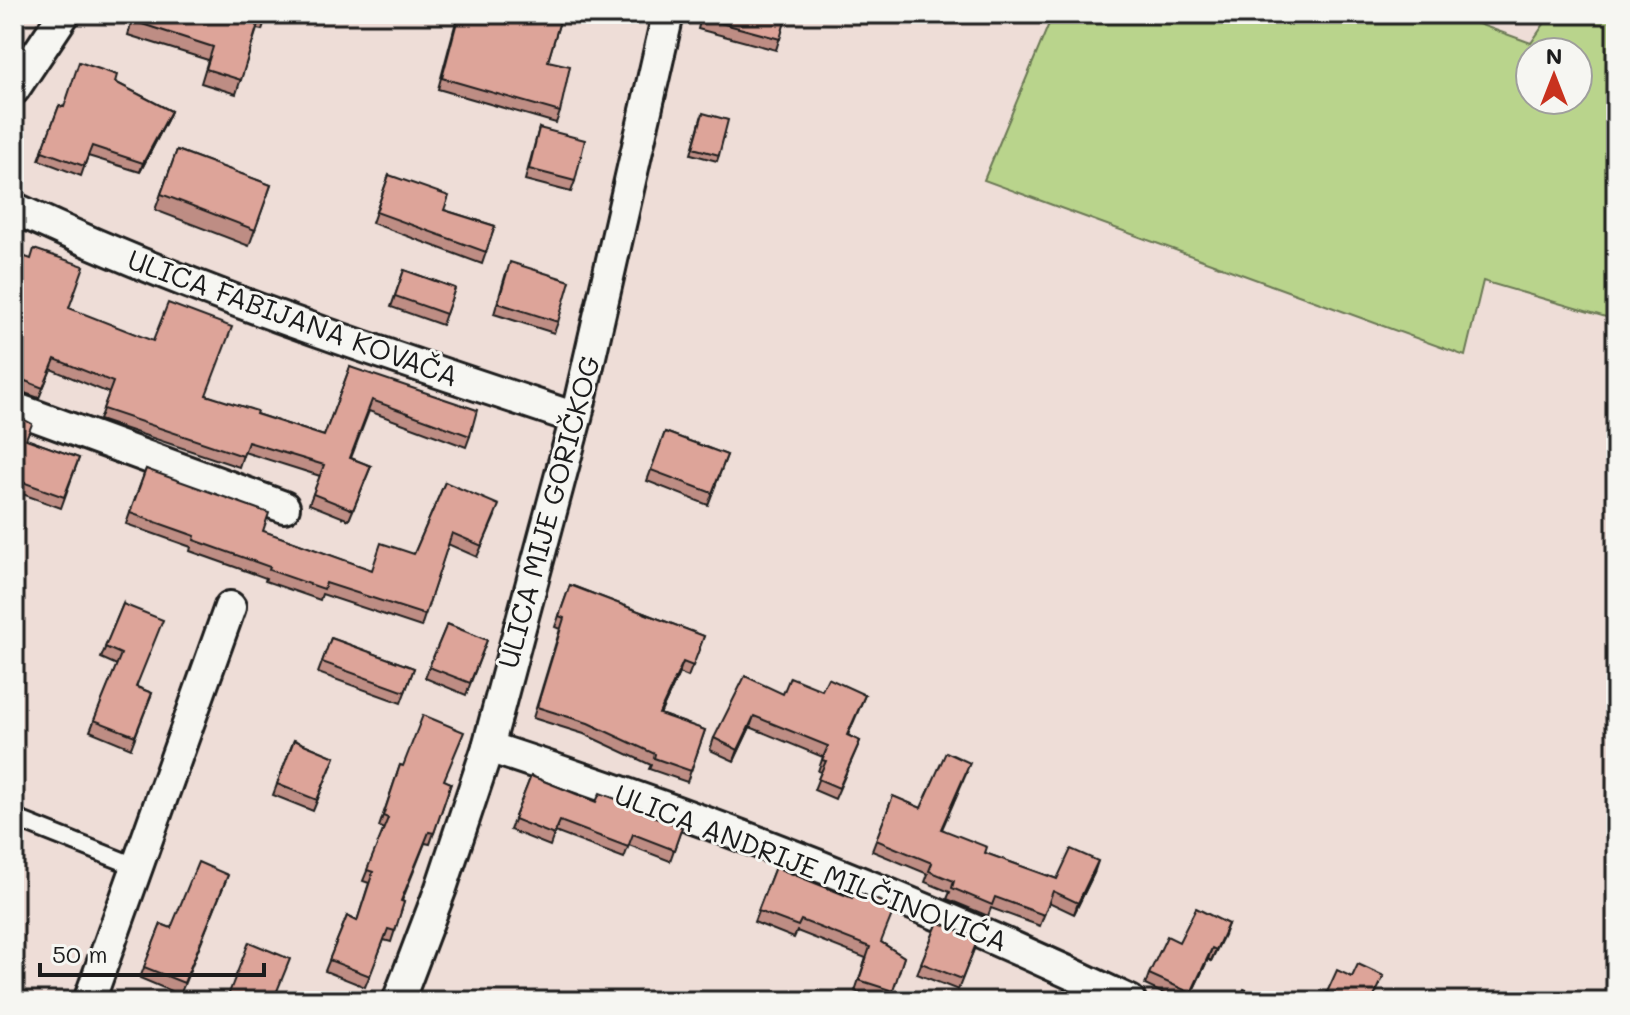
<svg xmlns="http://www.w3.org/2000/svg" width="1630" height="1015" font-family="Mali,sans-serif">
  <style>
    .green { fill: #b9d48c; stroke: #6a7854; stroke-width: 2; fill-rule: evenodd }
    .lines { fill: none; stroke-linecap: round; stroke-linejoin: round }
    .lane-casing { stroke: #1c1c1c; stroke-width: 22 }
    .street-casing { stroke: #1c1c1c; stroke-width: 36 }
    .lane { stroke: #f6f6f2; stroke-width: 16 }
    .street { stroke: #f6f6f2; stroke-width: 30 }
    .wall { fill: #be8d84; stroke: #1c1c1c; stroke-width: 2 }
    .shaded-wall { fill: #9b736b; stroke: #1c1c1c; stroke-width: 2 }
    .building { fill: #dda499; stroke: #1c1c1c; stroke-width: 2 }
    .labels { text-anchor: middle; stroke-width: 6; stroke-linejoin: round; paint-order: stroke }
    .street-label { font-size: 28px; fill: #1c1c1c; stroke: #f6f6f2 }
  </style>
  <rect width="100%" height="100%" fill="#eeddd7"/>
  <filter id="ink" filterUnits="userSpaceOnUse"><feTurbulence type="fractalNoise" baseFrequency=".0125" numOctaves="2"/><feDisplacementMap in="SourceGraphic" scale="16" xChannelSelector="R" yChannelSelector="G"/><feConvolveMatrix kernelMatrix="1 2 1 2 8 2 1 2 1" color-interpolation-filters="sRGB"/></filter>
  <g filter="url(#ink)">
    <path class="green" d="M1053,14H1451L1531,43L1551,14H1616V320L1483,281L1465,356L984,180ZM1530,52H1578V100H1530Z"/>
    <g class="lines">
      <g class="lane-casing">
        <path id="lane" d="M14,818L135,866"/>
      </g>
      <g class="street-casing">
        <g id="street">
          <path d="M14,89L64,14"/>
          <path d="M14,208C195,293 386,355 576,418"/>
          <path d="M14,408L284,507"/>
          <path d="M488,747C707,818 922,902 1130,1001"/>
          <path d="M89,1001L230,607"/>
          <path d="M398,1001L441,888L488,747L576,418L668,14"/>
        </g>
      </g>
      <use href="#lane" class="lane"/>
      <use href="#street" class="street"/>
    </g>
    <g class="wall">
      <path d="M134,14H267L262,30L257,29L236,94L201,83L208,60L128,35Z"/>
      <path d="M458,14H562L548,61L560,112L556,123L438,89Z"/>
      <path d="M702,14H787L776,50L698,29Z"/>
      <path d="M1495,14H1513L1511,21Z"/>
      <path d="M115,82L171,111L167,120L140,172L88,156L81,176L39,160L59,106L64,107Z"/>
      <path d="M701,118L719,155L717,161L691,154Z"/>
      <path d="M539,128L575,181L571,192L525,180Z"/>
      <path d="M177,150L271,185L249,246L155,210Z"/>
      <path d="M389,175L444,210L495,226L482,264L372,223Z"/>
      <path d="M14,253L69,308L206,395L256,414L324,436L350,367L470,436L466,447L369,411L351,458L371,466L349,520L309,504L320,476L244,452L239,467L99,420L109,393L51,369L39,398L19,391H14Z"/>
      <path d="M404,270L455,288L442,325L391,307Z"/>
      <path d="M506,273L558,322L554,333L494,314Z"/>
      <path d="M14,414L26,439L79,458L61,508L14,491Z"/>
      <path d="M665,432L727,455L708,505L647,481Z"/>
      <path d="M146,469L263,531L371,570L414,554L445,482L495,516L477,557L448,544L421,627L322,594L320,600L265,581L266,578L190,551L191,547L126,524Z"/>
      <path d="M570,585L704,636L688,677L679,673L660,714L705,730L687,782L649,769L651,765L584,734L533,718L560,629L555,627Z"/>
      <path d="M123,604L137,687L152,693L131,748L90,731L117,665L101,658Z"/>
      <path d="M447,624L487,640L466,695L425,678Z"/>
      <path d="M331,638L414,668L401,703L318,673Z"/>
      <path d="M822,690L865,695L848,735L860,741L835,799L814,790L821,772L818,771L823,757L750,727L734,761L710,750L714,738L783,694Z"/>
      <path d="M294,740L335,757L313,811L273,795Z"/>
      <path d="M400,765L451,783L430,844L425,843L402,901L404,902L391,942L384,940L365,987L325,971L347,916L357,921L369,883L363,881L384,829L379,827Z"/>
      <path d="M966,774L942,829L985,853L1057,879L1094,873L1074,914L1049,902L1040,926L991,908L988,916L947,899L950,892L925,882L928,874L872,851L893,796L921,808Z"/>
      <path d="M531,776L596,802L642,812L682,827L670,861L629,845L624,858L555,832L550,846L510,830Z"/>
      <path d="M775,867L852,898L881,942L904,957L889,1001H886L855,991L866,958L797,931L794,938L754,922Z"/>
      <path d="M228,875L180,995L140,978L161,924L171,928Z"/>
      <path d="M938,922L978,939L958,990L917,974Z"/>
      <path d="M1228,924L1211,961L1208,959L1188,1001H1179L1145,985L1149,974L1179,942Z"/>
    </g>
    <g class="shaded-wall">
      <path d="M171,111L167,120L140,172L143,163Z"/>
      <path d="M14,380H23L19,391H14Z"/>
      <path d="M683,662L679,673L655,725L659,714Z"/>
      <path d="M754,716L750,727L734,761L738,750Z"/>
      <path d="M1098,861L1094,873L1074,914L1078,903Z"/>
      <path d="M1228,924L1224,935L1211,961L1216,950Z"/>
      <path d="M1212,948L1208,959L1188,1001L1191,993Z"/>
    </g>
    <g class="building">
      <path d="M135,14H267V16L261,14L241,80L206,69L213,47L133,21Z"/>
      <path d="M459,14H562L548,61L570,66L560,112L442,78Z"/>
      <path d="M703,14H787L780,39L702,18Z"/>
      <path d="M79,62L117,75L115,82L171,111L143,163L92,146L84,166L42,151L59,106L64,107Z"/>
      <path d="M703,113L728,120L719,155L693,148Z"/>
      <path d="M539,128L585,140L575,181L529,169Z"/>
      <path d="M177,150L271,185L255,230L161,194Z"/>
      <path d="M389,175L449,196L444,210L495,226L486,252L376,212Z"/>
      <path d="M34,249L84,266L69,308L153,341L168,303L232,327L206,395L257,411L256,414L324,436L350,367L477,410L470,436L372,400L350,458L371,466L353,510L313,494L324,465L248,442L243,456L103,409L113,382L55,359L43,388L23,380H14V253L31,259Z"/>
      <path d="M510,262L570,281L558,322L498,303Z"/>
      <path d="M404,270L455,288L446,314L395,296Z"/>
      <path d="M14,414L32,424L26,439L79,458L64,497L14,479L18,468L14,467Z"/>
      <path d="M665,432L727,455L712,493L651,470Z"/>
      <path d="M146,469L269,513L263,531L372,570L381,543L414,554L445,482L499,505L482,546L452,533L425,615L326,583L324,589L269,570L270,567L194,540L195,536L130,513Z"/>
      <path d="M570,585L704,636L693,666L683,662L659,714L705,730L691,771L654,758L655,754L588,723L537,707L564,618L559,616Z"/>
      <path d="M123,604L163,620L136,687L152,693L135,736L94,720L121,654L105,647Z"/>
      <path d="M447,624L487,640L470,683L429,667Z"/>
      <path d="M331,638L414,668L405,692L322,662Z"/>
      <path d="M745,676L783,694L790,677L822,690L828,678L865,695L847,735L860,741L839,788L818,779L826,761L822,760L828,746L754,716L738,750L714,738Z"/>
      <path d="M423,715L464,732L444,780L451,783L434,833L429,832L401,901L404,902L395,931L388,929L370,976L329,960L347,916L357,921L373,872L367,870L388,818L383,816L400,765L403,766Z"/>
      <path d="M294,740L335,757L317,800L277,784Z"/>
      <path d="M946,752L970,763L941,829L987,847L985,853L1057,879L1071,849L1098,861L1078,903L1053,891L1044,915L995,897L992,905L952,888L954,881L929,871L932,863L876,840L893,796L921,808Z"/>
      <path d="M531,776L596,802L600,793L643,809L642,812L682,827L674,850L633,834L628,847L560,821L554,835L514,819Z"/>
      <path d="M198,862L228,875L184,983L144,967L161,924L171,928Z"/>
      <path d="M775,867L852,898L855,891L895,907L881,942L904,957L893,991L859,980L870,947L801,920L798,926L758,911Z"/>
      <path d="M1196,908L1228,924L1216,950L1212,948L1191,993L1149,974L1167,936L1179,942Z"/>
      <path d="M938,922L978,939L962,979L921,963Z"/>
      <path d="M249,942L290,959L273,1001H226Z"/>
      <path d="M1358,964L1384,976L1372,1001H1323L1337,970L1352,977Z"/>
      <path d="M1244,989L1269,1001H1238Z"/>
      <path d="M342,997L352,1001H340Z"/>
    </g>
  </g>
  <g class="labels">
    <g class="street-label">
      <text transform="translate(293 318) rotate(20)" y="10">ULICA FABIJANA KOVAČA</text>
      <text transform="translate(549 512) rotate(-75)" y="10">ULICA MIJE GORIČKOG</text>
      <text transform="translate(811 868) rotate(21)" y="10">ULICA ANDRIJE MILČINOVIĆA</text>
    </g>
  </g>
  <rect width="1630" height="1015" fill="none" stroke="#f6f6f2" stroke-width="48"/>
  <rect x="24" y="24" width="1582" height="967" fill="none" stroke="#1c1c1c" stroke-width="3" filter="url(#ink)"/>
  <g transform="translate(1554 76)"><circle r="38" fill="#f6f6f2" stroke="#9f9f9c" stroke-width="2"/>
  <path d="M0-6L14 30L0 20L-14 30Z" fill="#c8321e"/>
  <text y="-12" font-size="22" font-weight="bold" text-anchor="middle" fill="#1c1c1c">N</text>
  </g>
  <path d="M40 963v12h224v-12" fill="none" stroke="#1c1c1c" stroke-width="4"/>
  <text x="52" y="963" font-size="24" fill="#1c1c1c" stroke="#f6f6f2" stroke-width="6" paint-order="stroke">50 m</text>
</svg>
